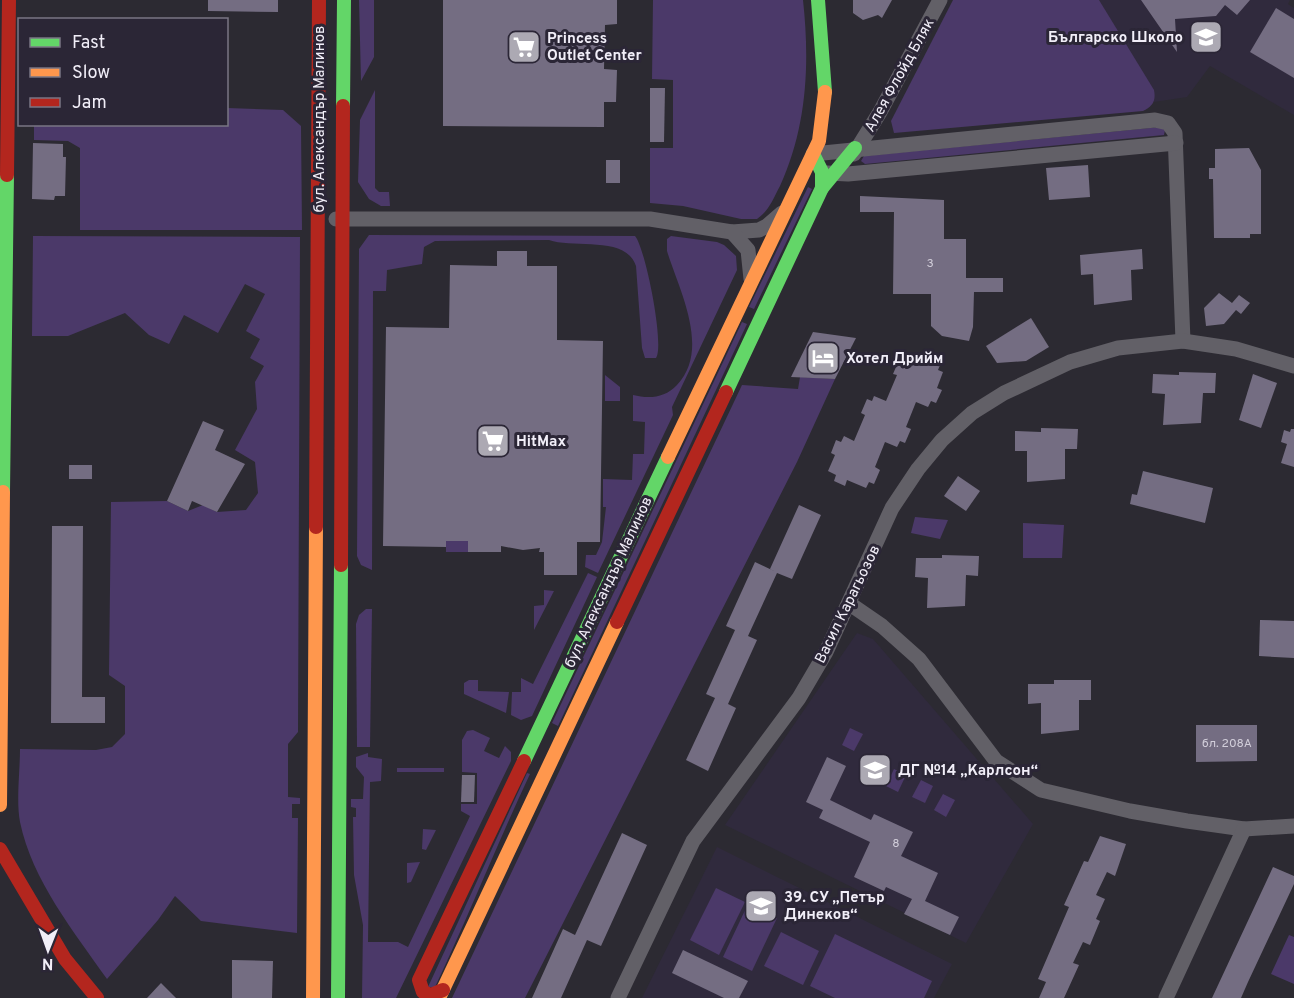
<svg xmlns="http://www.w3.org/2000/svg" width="1294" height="998" font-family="Overpass,sans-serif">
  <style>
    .built { fill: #302a3d }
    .green { fill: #4b3969 }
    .building { fill: #746d82 }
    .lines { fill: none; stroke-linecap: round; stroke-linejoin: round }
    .street { stroke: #626067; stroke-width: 15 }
    .fast { stroke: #63d668; stroke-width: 14 }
    .slow { stroke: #ff974d; stroke-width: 14 }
    .jam { stroke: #b3261e; stroke-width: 14 }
    .labels { text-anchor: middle; stroke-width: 6; stroke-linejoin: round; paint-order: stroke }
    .number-label { font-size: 12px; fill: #d2ceda }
    .poi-label { font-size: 15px; font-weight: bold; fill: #f1eef8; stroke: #2b2636; text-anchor: start }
    .street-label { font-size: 15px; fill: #f1eef8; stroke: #2b2636 }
  </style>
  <rect width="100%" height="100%" fill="#2c2a32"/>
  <g class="built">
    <path d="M1099,0H1290L1288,4L1294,8V115L1210,66L1187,97L1154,102Z"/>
    <path d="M857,633L873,639L1033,824L966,943L725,825Z"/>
    <path d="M717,847L952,964L934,998H642Z"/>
  </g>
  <g class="green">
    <path d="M359,0H374V57L361,81Z"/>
    <path d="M653,0H803C810,64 807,127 780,186C773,199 769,211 757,219H741L683,206L650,203V148H673V80L652,79Z"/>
    <path d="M953,0H1099L1154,90C1156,101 1153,106 1143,111L894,133L891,121Z"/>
    <path d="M375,90V188L379,192H389L390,206H381L369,199L358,182L360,120Z"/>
    <path d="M227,108L283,110L301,126L302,230H80V148L68,141L34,140V125L226,124Z"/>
    <path d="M1160,127L1165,130L1164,135L865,164L861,161L864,156Z"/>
    <path d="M808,187L812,189L754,309L749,307Z"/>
    <path d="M369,235L635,236C645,247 665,345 656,358H645L642,348L636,266C626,235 574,249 549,240L435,241L424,247L422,264L387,270L386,291H373L372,570L361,565L357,556L359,249Z"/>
    <path d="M33,236L300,237L298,732L288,744V797L300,798V804H292V818H298L297,933L201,921L175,896L158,920L107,979C74,932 32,880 20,822C16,800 20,772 20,749L96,750L112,747L125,734V686L109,675L111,502L167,501L188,511L203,505L217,512L246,510L258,493L255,462L235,450L257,409L255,382L264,366L250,358L260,339L246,331L265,294L245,284L218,333L184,315L169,344L149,335L125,313L68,336H32Z"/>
    <path d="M671,236L717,242L724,245L736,256L737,270L672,407L673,415L598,573L585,567L586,555H596L602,542L606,507H603V479L632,480L633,454H644L645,422L633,421V395C649,399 665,398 677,385C711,349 679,290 667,251V239Z"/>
    <path d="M742,322L747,324L558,726L552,723Z"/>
    <path d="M605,375L620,387V401H605Z"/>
    <path d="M800,377L835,379L797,462L525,998H452L742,385L798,389Z"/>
    <path d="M915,517L948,520L940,539L911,533Z"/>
    <path d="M1023,523L1064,525L1062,558H1023Z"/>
    <rect x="446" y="541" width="22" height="11"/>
    <path d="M588,573L597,577L532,716L521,720L511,715L512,692H521V678L533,684Z"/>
    <path d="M544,590L554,591L534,630V606L544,605Z"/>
    <path d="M366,609H372L370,747H357L356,624L359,615Z"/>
    <path d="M469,680H478V691L509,692L506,713L464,694V683Z"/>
    <path d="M850,728L863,734L854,751L842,745Z"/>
    <path d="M473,730L490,738L484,751L499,758L505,746L511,752V761L396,998H362L363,925L354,875L353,817H356V808L351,807V799H363L364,777L356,767V757L368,753V757L382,759L381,781L370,782L368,942H398L408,947L470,816L461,811V804H477V773L462,772V740L467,731Z"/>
    <rect x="397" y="768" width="47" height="4"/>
    <path d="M894,769L906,775L898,792L886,786Z"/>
    <path d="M527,773L530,774C497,844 468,917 435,987H428Z"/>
    <path d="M921,780L933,786L925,803L912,797Z"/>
    <path d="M943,794L955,800L946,817L934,810Z"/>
    <path d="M423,829L436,830L426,850L422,849Z"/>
    <path d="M420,862L411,882L407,883V863Z"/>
    <path d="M716,888L745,902L719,955L690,940Z"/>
    <path d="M748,904L777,918L752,971L723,957Z"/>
    <path d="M781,932L819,951L803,985L764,966Z"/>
    <path d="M835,934L932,981L924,998H835L810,986Z"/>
    <path d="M1289,935L1294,937V984L1271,974Z"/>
  </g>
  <g class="building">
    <path d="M208,0H278V12L208,11Z"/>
    <path d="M443,0H617V24L605,25L604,69L617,70L616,102H604V127L443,126Z"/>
    <path d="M853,0H892L882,18L878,15L863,20L853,13Z"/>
    <path d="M1141,0H1250L1237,15L1225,5L1216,16L1175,19L1177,52Z"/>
    <path d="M1276,8L1294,19V78L1250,52Z"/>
    <path d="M650,88H665L664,142H650Z"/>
    <path d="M33,143L63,144V157H66L65,196H55L54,200L32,199Z"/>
    <path d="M1249,148L1261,170V234H1250V238H1214L1213,179H1209V168H1215V149Z"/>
    <rect x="606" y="160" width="14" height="23"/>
    <path d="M1088,165L1090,197L1049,200L1046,168Z"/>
    <path d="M860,196L944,200V239H966V278H1003V292H974L973,327L969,341L942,336L931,326V294H893L894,212H860Z"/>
    <path d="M1142,249L1143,269L1131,270L1132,300L1094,305L1093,274L1081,275L1080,255Z"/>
    <path d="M497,251H527V266H557V340L603,341L600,542H577V575H544V552H539L540,548L523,550L501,546V552H468V541H446V547L383,546L386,327L449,328L450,265L497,266Z"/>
    <path d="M1219,293L1232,303L1239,295L1250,303L1241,314L1236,310L1224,324L1206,326L1204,308Z"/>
    <path d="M1031,318L1049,347L1026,361L997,363L986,346Z"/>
    <path d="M813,332L856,338L835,379L791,377Z"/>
    <path d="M906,356L925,364L927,359L940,365L938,370L943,372L937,388L942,390L936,403L931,401L928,407L916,402L906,427L911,429L905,443L900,441L897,447L885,442L875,467L880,470L874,484L869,482L866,488L847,480L845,486L834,481L836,475L828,471L835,455L831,453L836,440L841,442L844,436L854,441L865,415L861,413L867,399L872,401L874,396L886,401L897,375L893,374L899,360L904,362Z"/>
    <path d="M1179,372L1216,373L1215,393H1203L1201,423L1163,425L1165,394L1152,393L1153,374L1179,375Z"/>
    <path d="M1253,374L1277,383L1261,428L1239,420Z"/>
    <path d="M203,421L224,430L215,450L245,464L217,512L192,501L188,511L167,501Z"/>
    <path d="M1041,428L1078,429L1077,449H1065V479L1027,482V451H1015V431L1041,432Z"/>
    <path d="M1291,429H1294V467L1281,463L1287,444L1281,442L1284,430L1290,432Z"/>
    <rect x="69" y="465" width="23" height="14"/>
    <path d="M1143,471L1213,488L1205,523L1130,504L1132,494L1137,495Z"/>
    <path d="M958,476L980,491L966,511L944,496Z"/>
    <path d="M799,505L821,515L792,579L777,573L748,636L757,640L728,704L736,708L708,771L686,760L715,698L706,694L735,630L726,626L755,562L776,572L770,569Z"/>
    <path d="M52,526H83L82,697H105V723H51Z"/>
    <path d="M942,555L979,556L978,576L966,575L965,606L927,608L928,578L915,577L916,558H942Z"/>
    <path d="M1260,620L1294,621V658L1259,656Z"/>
    <path d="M1054,680H1091V700H1079V730L1041,734V703L1028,704V684H1054Z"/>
    <path d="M1196,725H1257V761L1196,762Z"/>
    <path d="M827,757L846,766L830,800L871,820L874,814L913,832L901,856L938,873L925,901L959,917L950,935L904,914L912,899L886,887L884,891L854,877L870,842L819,818L823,810L806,802Z"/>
    <path d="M462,775H475L474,802H461Z"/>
    <path d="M622,833L647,845L601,946L587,940L561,998H532L563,929L575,935Z"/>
    <path d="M1100,836L1126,844L1115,876L1107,872L1096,895L1105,899L1096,919L1100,921L1090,945L1083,942L1073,963L1079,965L1064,998H1039L1046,982L1038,979L1069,907L1064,905L1084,861L1088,862Z"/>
    <path d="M1273,867L1294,876V884L1248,982L1241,998H1212Z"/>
    <path d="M683,950L748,981L739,998H724L672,973Z"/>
    <path d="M232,960L273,961L272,998H232Z"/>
    <path d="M161,983L176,998H147Z"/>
  </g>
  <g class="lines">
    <g class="street">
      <path d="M813,154L1155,120L1168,123L1175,133L1183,341"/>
      <path d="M854,154L880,112L940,0"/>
      <path d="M827,173L848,174L1176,143"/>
      <path d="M336,219H650L732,232L759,230L767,226L782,213"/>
      <path d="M732,232L748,250L751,279"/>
      <path d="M850,604L882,626L919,659L996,761L1041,790L1130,811L1187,821L1244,829L1294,826"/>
      <path d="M618,998L693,841L799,698L826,652L892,508L918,469L942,440L972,413L1004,393L1070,362L1118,348L1183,341L1236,349L1294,366"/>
      <path d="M1166,998L1244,829"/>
    </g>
    <g class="fast">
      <path d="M818,0L825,92"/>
      <path d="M343,106L344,0"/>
      <path d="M822,188L855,148"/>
      <path d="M726,392L822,188V172L813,154"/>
      <path d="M3,492L7,175"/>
      <path d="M524,761L668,457"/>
      <path d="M338,998L341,565"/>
    </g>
    <g class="slow">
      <path d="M668,457L819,141L825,92"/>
      <path d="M0,805L3,492"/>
      <path d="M313,998L316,527"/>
      <path d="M439,998L617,622"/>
    </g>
    <g class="jam">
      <path d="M7,175L9,0"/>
      <path d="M316,527L319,0"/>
      <path d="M341,565L343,106"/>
      <path d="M617,622L726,392"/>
      <path d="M0,849L65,959L97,998"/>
      <path d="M443,990L431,995L423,992L419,980L524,761"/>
    </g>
  </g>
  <defs>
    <g id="school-square" transform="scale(1.725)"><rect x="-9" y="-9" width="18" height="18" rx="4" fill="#aca9b3" stroke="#2b2636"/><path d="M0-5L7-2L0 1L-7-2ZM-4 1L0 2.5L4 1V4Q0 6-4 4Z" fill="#fff"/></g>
    <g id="supermarket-square" transform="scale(1.725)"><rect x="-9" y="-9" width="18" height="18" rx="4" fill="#aca9b3" stroke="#2b2636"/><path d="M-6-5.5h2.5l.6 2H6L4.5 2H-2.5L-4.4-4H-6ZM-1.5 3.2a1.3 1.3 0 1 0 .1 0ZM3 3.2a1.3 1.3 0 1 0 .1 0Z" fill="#fff"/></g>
    <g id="hotel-square" transform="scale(1.725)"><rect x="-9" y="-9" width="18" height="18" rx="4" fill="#aca9b3" stroke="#2b2636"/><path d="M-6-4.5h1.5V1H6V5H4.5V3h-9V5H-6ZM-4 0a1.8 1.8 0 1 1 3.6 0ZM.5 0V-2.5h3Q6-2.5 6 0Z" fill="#fff"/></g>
  </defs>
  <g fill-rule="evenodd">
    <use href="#school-square" x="1206" y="37"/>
    <use href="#supermarket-square" x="524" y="47"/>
    <use href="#hotel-square" x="823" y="358"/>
    <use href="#supermarket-square" x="493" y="441"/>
    <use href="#school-square" x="875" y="770"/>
    <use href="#school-square" x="761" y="906"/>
  </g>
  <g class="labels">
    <g class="number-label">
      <text x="930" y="267">3</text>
      <text x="1227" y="747">бл. 208А</text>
      <text x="896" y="847">8</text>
    </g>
    <g class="poi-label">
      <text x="1183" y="42" text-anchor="end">Българско Школо</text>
      <text x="547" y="43">Princess<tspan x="547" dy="17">Outlet Center</tspan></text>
      <text x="846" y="363">Хотел Дрийм</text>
      <text x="516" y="446">HitMax</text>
      <text x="898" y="775">ДГ №14 „Карлсон“</text>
      <text x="784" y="902">39. СУ „Петър<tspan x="784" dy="17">Динеков“</tspan></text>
    </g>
    <g class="street-label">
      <text transform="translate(899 75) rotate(-61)" y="5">Алея Флойд Бляк</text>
      <text transform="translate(319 119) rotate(-90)" y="5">бул. Александър Малинов</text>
      <text transform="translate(608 582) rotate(-65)" y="5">бул. Александър Малинов</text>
      <text transform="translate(847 604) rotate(-64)" y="5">Васил Карагьозов</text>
    </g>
  </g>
  <rect x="18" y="18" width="210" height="108" fill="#2b2636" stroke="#7a7684" stroke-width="1.5"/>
  <rect x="30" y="38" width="30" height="9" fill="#63d668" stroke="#7a7684" stroke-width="1.5"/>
  <text x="72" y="48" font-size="18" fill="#f1eef8">Fast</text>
  <rect x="30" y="68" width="30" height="9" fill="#ff974d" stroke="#7a7684" stroke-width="1.5"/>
  <text x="72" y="78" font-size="18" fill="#f1eef8">Slow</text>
  <rect x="30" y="98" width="30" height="9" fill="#b3261e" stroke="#7a7684" stroke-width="1.5"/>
  <text x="72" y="108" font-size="18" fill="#f1eef8">Jam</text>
  <g transform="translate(48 950) rotate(181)" stroke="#2b2636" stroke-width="4.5" paint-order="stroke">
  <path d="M0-4.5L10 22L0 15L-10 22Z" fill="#f1eef8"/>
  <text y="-9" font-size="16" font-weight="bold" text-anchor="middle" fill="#f1eef8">N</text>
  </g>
</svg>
